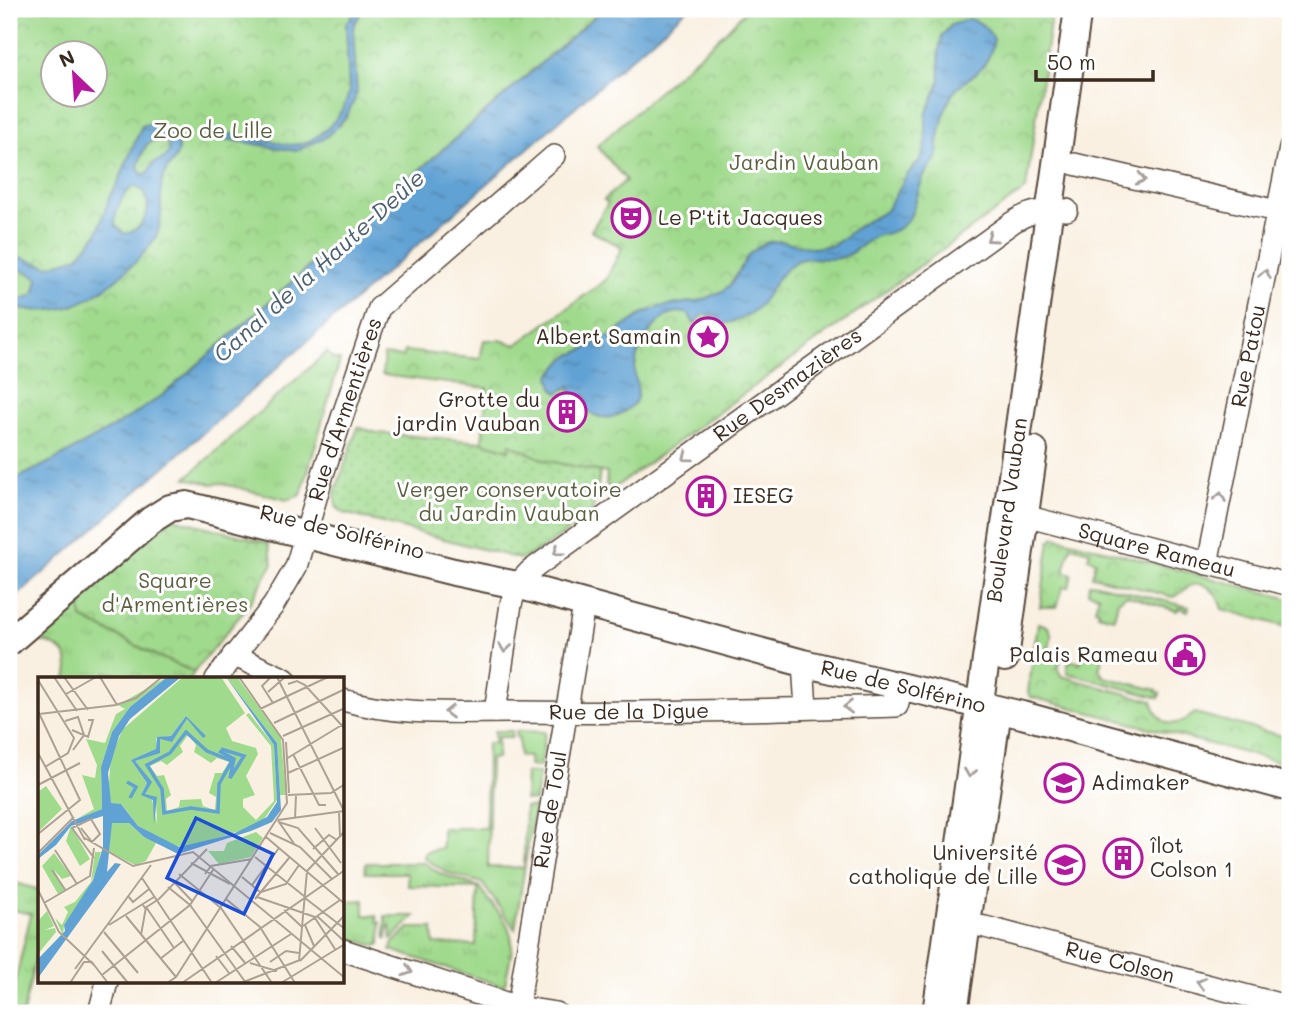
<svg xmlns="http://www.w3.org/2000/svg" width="1299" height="1022" font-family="Mali,sans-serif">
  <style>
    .grass { fill: url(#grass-tufts); stroke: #6e8256; stroke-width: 2 }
    .park { fill: url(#park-crowns); stroke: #6e8256; stroke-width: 2; fill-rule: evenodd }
    .garden { fill: url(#garden-dots); stroke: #6e8256; stroke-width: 2 }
    .water { fill: url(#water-ripples); stroke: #4e6679; stroke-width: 2; fill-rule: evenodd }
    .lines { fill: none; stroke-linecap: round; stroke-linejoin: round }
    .minor-casing { stroke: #58483b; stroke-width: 24 }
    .major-casing { stroke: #58483b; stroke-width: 30 }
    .minor { stroke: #fff; stroke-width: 21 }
    .major { stroke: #fff; stroke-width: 26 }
    .oneway { stroke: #a79f9a }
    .labels { text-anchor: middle; stroke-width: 6; stroke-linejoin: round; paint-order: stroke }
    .park-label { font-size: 21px; fill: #595f3f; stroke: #fff }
    .poi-label { font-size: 21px; fill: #3b2a1e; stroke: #fff; text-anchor: start }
    .street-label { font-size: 21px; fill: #3b2a1e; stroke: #fff }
    .water-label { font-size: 23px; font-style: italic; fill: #4c6070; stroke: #fff }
    .inset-river { fill: none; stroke: #61a2d4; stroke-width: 3.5 }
    .inset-road { fill: none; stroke: #ada193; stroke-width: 2 }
    .view { fill: #1d4ed8; fill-opacity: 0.15; stroke: #1d4ed8; stroke-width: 3.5 }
    .inset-edge { fill: none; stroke: #3b2a1e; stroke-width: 3.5 }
  </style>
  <defs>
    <pattern id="grass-tufts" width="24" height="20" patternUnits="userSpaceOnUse" patternTransform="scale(1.75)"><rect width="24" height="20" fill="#a0da8d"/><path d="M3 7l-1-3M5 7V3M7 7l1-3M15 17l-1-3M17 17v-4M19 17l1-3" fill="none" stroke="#8bbb79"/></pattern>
    <pattern id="park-crowns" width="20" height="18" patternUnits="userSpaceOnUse" patternTransform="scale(1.75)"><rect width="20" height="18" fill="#a0da8d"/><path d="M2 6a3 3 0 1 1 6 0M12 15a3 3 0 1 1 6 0" fill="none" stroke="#8bbb79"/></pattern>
    <pattern id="garden-dots" width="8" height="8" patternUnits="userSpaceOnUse" patternTransform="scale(1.75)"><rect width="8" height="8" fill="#a0da8d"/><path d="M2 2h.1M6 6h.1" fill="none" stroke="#8bbb79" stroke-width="1.8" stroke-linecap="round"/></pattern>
    <pattern id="water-ripples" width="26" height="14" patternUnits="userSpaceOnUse" patternTransform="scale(1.75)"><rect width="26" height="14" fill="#61a2d4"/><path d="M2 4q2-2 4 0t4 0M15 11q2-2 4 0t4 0" fill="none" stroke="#5184ab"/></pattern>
  </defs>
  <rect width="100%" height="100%" fill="#fff"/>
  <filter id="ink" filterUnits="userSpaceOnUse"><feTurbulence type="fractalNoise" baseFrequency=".0143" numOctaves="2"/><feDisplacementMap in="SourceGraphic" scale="14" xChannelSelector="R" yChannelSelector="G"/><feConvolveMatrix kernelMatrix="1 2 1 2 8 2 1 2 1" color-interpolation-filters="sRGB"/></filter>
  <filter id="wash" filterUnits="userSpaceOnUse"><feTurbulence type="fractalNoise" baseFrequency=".00686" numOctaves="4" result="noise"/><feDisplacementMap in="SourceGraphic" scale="28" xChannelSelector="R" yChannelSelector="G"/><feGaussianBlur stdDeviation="1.57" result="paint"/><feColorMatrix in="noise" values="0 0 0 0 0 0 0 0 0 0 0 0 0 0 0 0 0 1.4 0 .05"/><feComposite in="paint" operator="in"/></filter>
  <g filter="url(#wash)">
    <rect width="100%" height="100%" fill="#f9f0e1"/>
    <g class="grass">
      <path d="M327,352L333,359L340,360L301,495L287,500L220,483L211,484L186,478Z"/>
      <path d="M1093,583L1189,607L1188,611L1179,608L1177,611L1126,595L1118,601L1114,618L1098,614L1099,610L1095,609L1099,595L1088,592L1089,584Z"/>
      <path d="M81,607L82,618L155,655L194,672L190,679H135L106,672L104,679H66C74,649 56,646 33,638L60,612Z"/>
      <path d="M1089,648L1105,652L1099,669L1104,677L1157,690L1156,692L1160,693L1159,698L1068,673L1067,670L1069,660L1080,663L1084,650L1088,651Z"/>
      <path d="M494,731H512V737H498L497,758L490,759L488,867L524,868L525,807H534L515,929L482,883L446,872L424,858L425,852L442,848V828H486L487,743H495Z"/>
      <path d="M516,731L545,732L540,767L529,766V757L519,756V738L516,737Z"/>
      <path d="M526,773H539L535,801L525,800Z"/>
      <path d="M366,863H424L441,874L480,887C485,897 493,905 500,914C520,939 510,955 505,984L502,986L391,950L392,944L409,928H433L434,944L476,945L478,888L408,886L407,873H365Z"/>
      <path d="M9,878L16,883L40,890V939L23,1013H9V1008L31,914L9,909Z"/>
      <path d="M364,900V915L377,916L378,922H381L380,944L376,946L343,936V907L345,901Z"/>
      <path d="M385,916H415L392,939L390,925H388L387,939L385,938Z"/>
    </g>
    <g class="park">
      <path d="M9,9H603L163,395C114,429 63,457 9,482ZM52,52H94V94H52Z"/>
      <path d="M747,9H1052L1026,189L614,488L606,486L607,473L544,460L511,445L509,450L482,442L487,388L382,375L384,355L403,357L405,351L480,359L484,340H500L516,345L606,280L622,247L591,231L608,203L604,200L626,180L597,146L724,33Z"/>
      <path d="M173,518L268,543L273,563L249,605L194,672L155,655L82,618L79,593Z"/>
      <path d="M1055,537L1290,599V628L1222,609C1218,594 1206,577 1188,587C1182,591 1180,595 1173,597L1092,576L1096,561L1088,558L1090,551L1071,546L1064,571L1072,574L1069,587H1063L1057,607H1040L1050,541Z"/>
      <path d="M1038,623C1057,626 1051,640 1047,655L1061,658L1058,669L1061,676L1152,701C1160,727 1174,730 1195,713L1290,738V765L1031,697L1028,692Z"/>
    </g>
    <path class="garden" d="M358,427L377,433L482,442L509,450L510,444L544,460L600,472C598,483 597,500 592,510C585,521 533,556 520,559L344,513L336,507L335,493Z"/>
    <g class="water">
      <path d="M358,9H369L360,14L353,28L357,93L347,116L336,128L323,139L296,151L219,138L223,133C237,135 252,137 266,140C275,141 284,145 293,145C319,143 344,116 349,92L346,24Z"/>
      <path d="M603,9H687L9,603V482C63,457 114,429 163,395Z"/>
      <path d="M968,19C982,21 986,28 994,39C987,81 960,74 948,102C944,113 941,126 939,138C937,144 939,152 936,159C933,165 927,170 924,176C915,193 917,217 899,228C892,233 882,234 874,237C863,242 855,253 843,257C827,263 807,252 792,264C764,285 769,317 722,324L720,318L704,314L694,324L689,314C684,313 678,311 673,313C653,321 637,347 635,367C633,380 641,386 636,401C622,417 604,424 586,410L588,402L585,395L577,399L575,395H571L570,386L558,393L553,388L550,376L565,358L606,339L644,313L659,307L702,300L723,291L731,284L749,254L760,246L768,242L781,241L813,248L834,245L858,226L886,211L907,175L920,160L924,152L926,142V115L940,81L939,50L942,36L951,25Z"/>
      <path d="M150,123L174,134C187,160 167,160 162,181C159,198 164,218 157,234C145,259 99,297 72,306C52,312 29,311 9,308V297L21,299L34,295L38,278L28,272L9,267V254L49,266L78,257L97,234L110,196L118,183L140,130L142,126ZM163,140L168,143L169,152L165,158L153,163L148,173L142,174L138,167C143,152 144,138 163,140ZM134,186L144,191C153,209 145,229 125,234L115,225C115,208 121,196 134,186Z"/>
    </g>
  </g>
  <g filter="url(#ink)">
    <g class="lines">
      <g class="minor-casing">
        <g id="minor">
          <path d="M1074,164L1290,214"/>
          <path id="s1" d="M1025,516L1290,585"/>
          <path id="s2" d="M1207,564L1290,148"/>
          <path d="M233,655L285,679"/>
          <path d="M803,663L806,708"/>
          <path id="s3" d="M216,679L273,606L296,567L323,474L379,308L554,156"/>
          <path id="s4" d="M343,700C398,716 455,712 512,712C641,714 769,709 897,706L902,688"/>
          <path id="s5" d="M495,712L511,604L517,585L530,571L1013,222C1030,211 1047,208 1067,210"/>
          <path id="s6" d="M953,921L985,927L1290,1007"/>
          <path d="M343,950L518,1007L556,1013"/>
          <path d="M99,1013L107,982"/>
          <path id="s7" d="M517,1013L584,605"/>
        </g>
      </g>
      <g class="major-casing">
        <g id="major">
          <path id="s8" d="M9,642L151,520L170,508L187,505L454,572L517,585L803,663L1022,715L1290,788"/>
          <path d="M1005,658L1034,450"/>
          <path id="s9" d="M936,1013L1078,9"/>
          <path d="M954,1013L996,724"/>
        </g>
      </g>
      <use href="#minor" class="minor"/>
      <use href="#major" class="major"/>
    </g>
    <defs><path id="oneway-chevron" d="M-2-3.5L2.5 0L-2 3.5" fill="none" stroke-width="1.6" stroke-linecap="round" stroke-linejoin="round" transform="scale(1.75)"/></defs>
    <g class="oneway">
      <use href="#oneway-chevron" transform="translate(1141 179) rotate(13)"/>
      <use href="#oneway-chevron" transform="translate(991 238) rotate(145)"/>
      <use href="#oneway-chevron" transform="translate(1265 274) rotate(-79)"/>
      <use href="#oneway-chevron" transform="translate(687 457) rotate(144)"/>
      <use href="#oneway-chevron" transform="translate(1220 497) rotate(-79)"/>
      <use href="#oneway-chevron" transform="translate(558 551) rotate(144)"/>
      <use href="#oneway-chevron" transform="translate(505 648) rotate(98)"/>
      <use href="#oneway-chevron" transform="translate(848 707) rotate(179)"/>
      <use href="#oneway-chevron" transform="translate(449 712) rotate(-180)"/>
      <use href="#oneway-chevron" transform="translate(970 773) rotate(98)"/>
      <use href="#oneway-chevron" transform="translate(408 971) rotate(18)"/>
      <use href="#oneway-chevron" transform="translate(1201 983) rotate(-165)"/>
    </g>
  </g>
  <defs>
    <g id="theatre-ring" transform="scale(2.0125)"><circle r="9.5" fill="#fff" stroke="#b5179e" stroke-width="1.5"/><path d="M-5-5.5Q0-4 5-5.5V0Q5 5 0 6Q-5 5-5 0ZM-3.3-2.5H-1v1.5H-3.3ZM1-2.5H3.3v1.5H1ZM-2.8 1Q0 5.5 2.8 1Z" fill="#b5179e"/></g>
    <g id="sight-ring" transform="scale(2.0125)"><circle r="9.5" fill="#fff" stroke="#b5179e" stroke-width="1.5"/><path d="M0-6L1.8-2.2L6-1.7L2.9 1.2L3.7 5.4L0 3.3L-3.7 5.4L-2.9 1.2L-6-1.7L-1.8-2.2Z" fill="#b5179e"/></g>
    <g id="building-ring" transform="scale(2.0125)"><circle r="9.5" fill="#fff" stroke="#b5179e" stroke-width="1.5"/><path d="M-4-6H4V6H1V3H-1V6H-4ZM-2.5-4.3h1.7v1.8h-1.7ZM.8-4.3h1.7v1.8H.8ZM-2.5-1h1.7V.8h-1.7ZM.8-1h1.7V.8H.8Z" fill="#b5179e"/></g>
    <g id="civic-ring" transform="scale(2.0125)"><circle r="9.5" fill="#fff" stroke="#b5179e" stroke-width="1.5"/><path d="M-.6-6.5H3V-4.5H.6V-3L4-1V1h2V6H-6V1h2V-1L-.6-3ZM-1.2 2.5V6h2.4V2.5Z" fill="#b5179e"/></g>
    <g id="university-ring" transform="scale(2.0125)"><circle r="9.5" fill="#fff" stroke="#b5179e" stroke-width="1.5"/><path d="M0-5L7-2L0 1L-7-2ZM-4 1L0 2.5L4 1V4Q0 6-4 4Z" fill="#b5179e"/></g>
  </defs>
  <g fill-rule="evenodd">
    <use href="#theatre-ring" x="631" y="218"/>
    <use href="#sight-ring" x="708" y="337"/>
    <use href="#building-ring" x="567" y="412"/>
    <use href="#building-ring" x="706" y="496"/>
    <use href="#civic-ring" x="1185" y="655"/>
    <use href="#university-ring" x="1064" y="783"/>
    <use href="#building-ring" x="1123" y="858"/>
    <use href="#university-ring" x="1065" y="865"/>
  </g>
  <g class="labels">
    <g class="park-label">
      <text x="213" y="138">Zoo de Lille</text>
      <text x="804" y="170">Jardin Vauban</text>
      <text x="509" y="497">Verger conservatoire<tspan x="509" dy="24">du Jardin Vauban</tspan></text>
      <text x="175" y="588">Square<tspan x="175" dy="24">d'Armentières</tspan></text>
    </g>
    <g class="poi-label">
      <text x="658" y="225">Le P'tit Jacques</text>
      <text x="681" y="344" text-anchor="end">Albert Samain</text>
      <text x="540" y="407" text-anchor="end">Grotte du<tspan x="540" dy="24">jardin Vauban</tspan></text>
      <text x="733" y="503">IESEG</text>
      <text x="1158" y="662" text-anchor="end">Palais Rameau</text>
      <text x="1091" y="790">Adimaker</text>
      <text x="1150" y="853">îlot<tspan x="1150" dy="24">Colson 1</tspan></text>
      <text x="1038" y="860" text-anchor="end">Université<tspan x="1038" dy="24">catholique de Lille</tspan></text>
    </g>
    <g class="street-label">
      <text dy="7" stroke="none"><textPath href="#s2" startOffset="212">Rue Patou</textPath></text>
      <text dy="7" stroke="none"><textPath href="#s5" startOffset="466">Rue Desmazières</textPath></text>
      <text dy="7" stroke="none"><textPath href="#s3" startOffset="303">Rue d'Armentières</textPath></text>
      <text dy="7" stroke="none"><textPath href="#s9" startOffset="508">Boulevard Vauban</textPath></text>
      <text transform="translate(342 532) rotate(14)" y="7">Rue de Solférino</text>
      <text dy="7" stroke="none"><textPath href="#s1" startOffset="136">Square Rameau</textPath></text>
      <text dy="7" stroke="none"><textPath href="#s8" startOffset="966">Rue de Solférino</textPath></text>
      <text dy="7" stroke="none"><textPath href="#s4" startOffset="287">Rue de la Digue</textPath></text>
      <text dy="7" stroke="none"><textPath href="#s7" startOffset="206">Rue de Toul</textPath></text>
      <text dy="7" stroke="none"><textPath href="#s6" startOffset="172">Rue Colson</textPath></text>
    </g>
    <g class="water-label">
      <text transform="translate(319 266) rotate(-42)" y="8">Canal de la Haute-Deûle</text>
    </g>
  </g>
  <g transform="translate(38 677)">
    <rect width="306" height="306" fill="#f9f0e1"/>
    <path d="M129,0L92,30L74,55L63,90L64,132L37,143L56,132L44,98L57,101L59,88L48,62L67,66L78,37L87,32L80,28ZM145,0H183L207,36L188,51L194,64L218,71L220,77L208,99L217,118L205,122V130L218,143L236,124L233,69L208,38L211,36L236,68L239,123L222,148L148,170L134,169L100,149L84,128L73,126L70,118L73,79L85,52ZM148,39L166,61L149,42L135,63L122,62L119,76L96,84L111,104L107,117L118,123L119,147L114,122L104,116L109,106L93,83L119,72L118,61L133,59ZM150,58L158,68L156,75L173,86L179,81L191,85L184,96H177L171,116L178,120L177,133L165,129L163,122L142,123L141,130L129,134L128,122L133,118L126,98L119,99L112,89L123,84L129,88L145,75L142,69ZM188,0H199L243,61L248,118H242L239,66ZM78,144L91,146L106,160L119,164L108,184L97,188L71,175L73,147ZM33,149L52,182L42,189L28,164ZM218,155L225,161L213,180L181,187L170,174H186L189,166ZM57,175H63L58,194L47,220L26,248L25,258L17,241L24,248L30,235L26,230L37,225L53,205ZM16,176L33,199L24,202L16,193L27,213L20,217L4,189ZM9,234L16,249L7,253L17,251L18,255L0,277V244Z" fill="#a0da8d" fill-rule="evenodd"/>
    <path d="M8,109L24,132L0,155V115Z" fill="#a0da8d"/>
    <path d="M143,0L92,42L81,59L70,96L73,126L83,127L100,149L141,170L195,157L229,140L239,125L236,68L188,0L239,66L243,133L234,145L213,154L140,177L106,160L91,146H74L69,195L77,186L83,187L0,301V282L27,254L26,248L55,203L65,170V139L33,149L18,168L0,182V178L34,144L64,132L63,90L74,55L92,30L128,1ZM148,39L168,59L165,61L149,42L134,65L122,62V76L97,84L114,105L107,117L119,120L116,148L115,123L103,118L109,106L93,83L118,72L119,60L133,59Z" fill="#61a2d4"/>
    <path class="inset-river" d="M148,55L169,74L194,84L181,107L180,135L153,131L126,136L124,112L109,88L132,76ZM181,74L196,82L192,101L206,79L183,72M89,105L98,110L92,121"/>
    <path class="inset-road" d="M16,0L39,34M26,0L50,33M62,0L79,28M233,0L224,9L235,26M239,0L306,134M0,3L36,61L30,76L7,90M250,7L259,4L267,8L307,52M230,15L247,0M28,17L58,0M222,32L290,0M0,34L42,123L0,157M1,37L78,28L98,21L124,0M27,44L40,40L46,58L35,73M236,46L307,12M34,53L50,60L55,43H50M245,59L307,31M248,65L251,116M0,76L47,163M255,77L281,128H288M248,82L307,46M250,96L307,70M0,108L42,86M250,118L293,116L307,107M301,135L302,160M257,142L258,118M240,143L306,134M43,151L54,165L62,157L53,142L34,151L56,181M277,151L303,186M232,156L262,170L294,202M45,160L95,189L155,175L307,301M228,160L307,227M257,168L241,145L260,151L300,197M275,172L291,158L299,163M17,173L39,207M0,176L36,140M217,180L266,219M153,186L192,207M14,193L28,214M141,197L183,231L234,306M167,197L173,189L214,182M204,200L222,215M104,201L174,306M135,204L154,224M214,208L241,171M130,210L152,228L208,306M0,213L21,255L56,288M223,215L248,207L261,188M90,219L95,225L111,212M219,220L277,240M267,221L307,252M188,222L222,250L257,306M217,222L251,181M6,226L52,199L56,171M105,228L107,231L121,222L169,172M108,230L136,271M246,233L264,250M88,239L138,300M279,239L307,265M277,241L297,272M71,248L116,220M267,248L276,269M265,249L302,223M66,255L100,296M103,258L108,230M193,269L208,287M64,274L90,306M178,279L191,296M122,282L145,264M53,284L70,306M261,284L269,194L307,154M262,284L307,238M232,285L248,274L261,276M212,286L239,294M37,292L113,188M64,298L152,228L175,193M32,306L46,285H52M129,306L138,300L249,126L245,63L201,0M144,306L307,193M177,306L253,257M203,306L262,283M243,306L307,267"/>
    <path class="view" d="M158,141L235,177L206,237L129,201Z"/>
    <rect width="306" height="306" class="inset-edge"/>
  </g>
  <rect width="1299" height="1022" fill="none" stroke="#fff" stroke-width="35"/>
  <g transform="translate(74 74) rotate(335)"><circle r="33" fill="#ffffff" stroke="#b1aaa5" stroke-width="2"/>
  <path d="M0-5L12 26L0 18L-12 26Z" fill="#b5179e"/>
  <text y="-10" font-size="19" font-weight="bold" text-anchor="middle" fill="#3b2a1e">N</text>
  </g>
  <path d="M1036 70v10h117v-10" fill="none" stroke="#3b2a1e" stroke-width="3.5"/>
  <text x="1047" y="70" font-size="21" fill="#3b2a1e" stroke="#ffffff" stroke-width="5" paint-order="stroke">50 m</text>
</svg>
